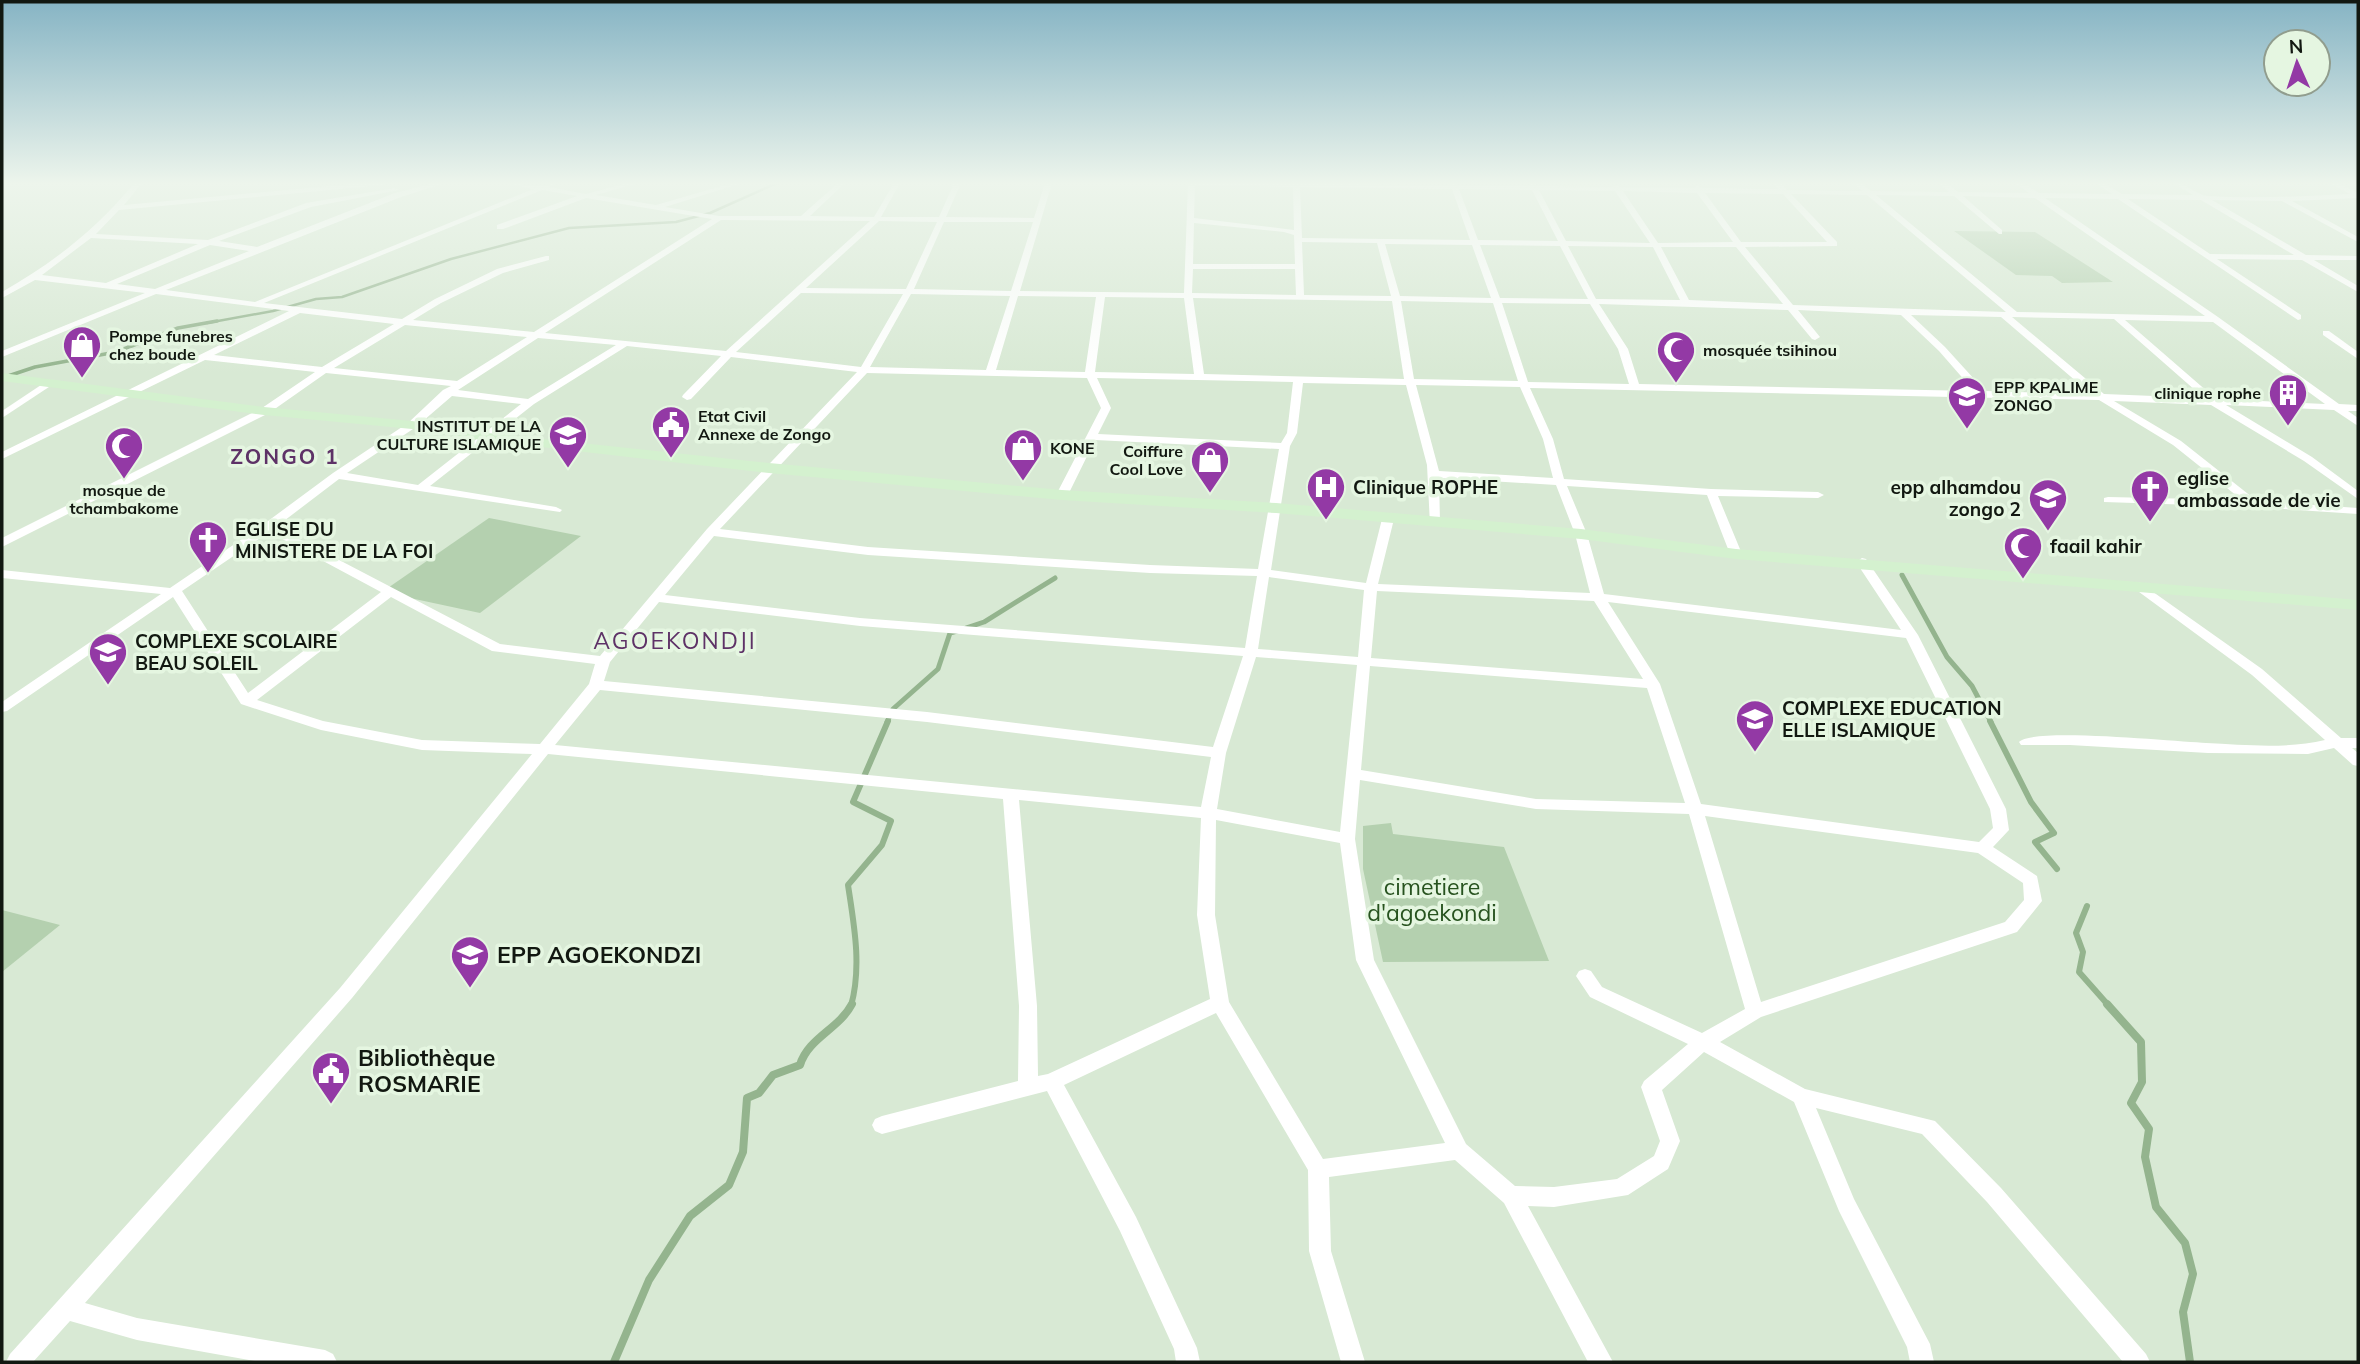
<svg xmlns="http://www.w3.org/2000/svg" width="2360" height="1364" font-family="Mulish,sans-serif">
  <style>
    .green { fill: #b4d0af }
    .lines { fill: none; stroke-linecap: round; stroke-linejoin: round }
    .stream-far4 { stroke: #94b48e; stroke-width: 2.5 }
    .stream-far3 { stroke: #94b48e; stroke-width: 3.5 }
    .stream-far2 { stroke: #94b48e; stroke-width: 5 }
    .stream-far1 { stroke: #94b48e; stroke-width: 6 }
    .stream { stroke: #94b48e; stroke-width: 8 }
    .street { fill: #fff; fill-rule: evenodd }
    .secondary { fill: #d4f1cf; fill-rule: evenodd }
    .labels { text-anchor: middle; stroke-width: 7; stroke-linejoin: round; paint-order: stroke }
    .far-poi-label { font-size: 16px; font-weight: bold; fill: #121811; stroke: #e5f6e1; text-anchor: start }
    .poi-label { font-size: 19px; font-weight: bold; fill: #121811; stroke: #e5f6e1; text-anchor: start }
    .far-district-label { font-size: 21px; font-weight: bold; letter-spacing: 2px; fill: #5e3267; stroke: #e5f6e1 }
    .quarter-label { font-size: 23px; letter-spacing: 2px; fill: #5e3267; stroke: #e5f6e1 }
    .near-park-label { font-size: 23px; fill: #27531f; stroke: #e5f6e1 }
    .near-poi-label { font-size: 23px; font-weight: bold; fill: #121811; stroke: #e5f6e1; text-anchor: start }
  </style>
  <rect width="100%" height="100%" fill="#d8e9d4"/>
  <g class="green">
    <path d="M1954,231L2035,232L2113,282L2062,283L2052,276L2016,275Z"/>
    <path d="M489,518L581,536L480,613L382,592Z"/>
    <path d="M1391,823L1393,834L1504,847L1549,961L1383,962L1363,869V826Z"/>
    <path d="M2,910L60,925L2,972Z"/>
  </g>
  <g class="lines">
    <path class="stream-far4" d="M207,323L273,311L316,299L342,297L451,259L569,228L676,222L710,213L777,183"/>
    <path class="stream-far3" d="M2,378L35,367L116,352L178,328L217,321"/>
    <g class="stream-far2">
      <path d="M1902,575L1947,657L1972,686L1991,722"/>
      <path d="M966,628L984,622L1055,578"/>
      <path d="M887,722L893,709L938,669L950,633L957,631"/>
    </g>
    <g class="stream-far1">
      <path d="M1990,721L2031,802L2054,833L2035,842L2057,869"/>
      <path d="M2087,906L2076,933L2083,952L2079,972L2109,1006"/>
      <path d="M851,1006C862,966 854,925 848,885L882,845L891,821L853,802L888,721"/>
    </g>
    <g class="stream">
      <path d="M2107,1004L2141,1042L2142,1082L2131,1103L2149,1129L2145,1157L2156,1207L2185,1243L2193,1274L2183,1312L2190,1362"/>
      <path d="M614,1362L649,1280L690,1216L729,1185L743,1152L747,1098L759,1093L773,1075L800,1065C808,1038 839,1029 852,1004"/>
    </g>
    <g class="street">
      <path d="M134,183H142L124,205L361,183H386L382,185L119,210L96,234L208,240L306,203L395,188L399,190L311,207L219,241L257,247L395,193L434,183H445L401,197L166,290L255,302L533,189L507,183L540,186L557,183L549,187L586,194L627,183H638L596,195L656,205L732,183H742L665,207L719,216H801L838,183H845L810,216L874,217L894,183H900L881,217H939L954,183H961L946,217L1034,218L1045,183H1052L1020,291L1184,293L1188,183L1450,185V183H1456L1457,185L1529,186V183H1535L1537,186L1612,187L1616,185L1620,187L1694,188L1697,185L1702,188L1779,189L1773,183H1781L1787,190L1862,191L1853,183H1861L1871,191L1949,192L1939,183H1947L1958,192L2029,193L2015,183H2023L2039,193L2112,194L2096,183H2104L2122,194L2193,195L2173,183C2187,182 2195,195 2208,196C2255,199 2303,196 2350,194L2329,183H2338L2358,193V198L2292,201L2358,237V242L2282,201L2212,200L2306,255L2358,256V260H2314L2358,286V292L2302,260L2217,259L2301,315V319L2298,320L2118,199L2045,198L2218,317L2339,404L2358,405V411H2348L2358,418V426L2334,410L2226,405L2312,457L2358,491V499L2304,461L2211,405L2114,401L2181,441L2257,501L2358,508V514L2254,507L2104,502V498L2108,497L2242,500L2173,445L2099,400L1530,388L1553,439L1564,479L1711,489L1818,492L1824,495L1818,498L1718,496L1742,554L1736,558L1730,554L1707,495L1567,486L1587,534L1604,594L1901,630L1856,562L1862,558L1866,559L1918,635L2006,809L2009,830L1993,847L2037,876L2042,901L2017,932L1761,1017L1720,1042L1805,1089L1935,1121L2001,1188L2146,1354L2150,1362H2123L1987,1202L1922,1134L1816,1108L1854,1199L1930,1344L1934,1362H1910L1907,1347L1839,1211L1794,1102L1704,1052L1662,1090L1680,1141L1668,1169L1628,1195L1554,1207L1528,1206L1613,1362H1588L1504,1203L1455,1160L1329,1177L1331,1251L1365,1362H1341L1309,1251L1308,1170L1216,1013L1064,1085L1136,1217L1197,1348L1200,1362H1176L1174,1349L1120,1231L1047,1091L882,1134L875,1131L872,1125L875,1119L882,1116L1018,1081L1019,1006L1003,799L548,754L352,998L85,1303L137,1318L325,1350L333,1354L337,1362H260L137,1340L70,1321L33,1362H6L10,1354L340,988L532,754L422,750L321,730L241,704L173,597L7,711L2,712V702L161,594L2,578V570L170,588L264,524L333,473L408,423L443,390L451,386L326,373L269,413L2,547V538L262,408L315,372L205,360L2,459V452L289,311L156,294L2,357V351L145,293L35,280L2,298V292C53,263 98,228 134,183ZM1195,185L1293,187L1294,230L1194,218ZM1300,187L1452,189L1470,240L1302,238ZM1459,189L1532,190L1558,241L1478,240ZM542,190L577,196L497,225V229H503L586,198L712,219L534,332L413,320L441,303L503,273L549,260V256H546L497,269L435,299L402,319L264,303ZM1539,190L1615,191L1650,243L1566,241ZM1623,191L1697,193L1733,242L1658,243ZM1705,193L1783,194L1827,242H1741ZM1791,194L1867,195L2006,312L1793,305L1745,247L1837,246V242ZM1876,195L1954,196L1999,234H2002V230L1963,196L2035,198L2205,316L2017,312ZM2128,199L2201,200L2294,255L2210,254ZM721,220L870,221L726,351L545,333ZM879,221L937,222L906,289L806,288ZM944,222H1033L1011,291L914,289ZM1194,223L1284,232L1294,235L1295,264H1193ZM91,238L198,244L106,283L42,275ZM1302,242L1377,243L1391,296L1304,295ZM1385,244L1472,245L1491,298L1400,296ZM210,245L249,251L155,289L117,284ZM1480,245L1560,246L1588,299L1500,298ZM1568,246L1653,247L1680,300L1596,299ZM1661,247H1736L1783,304L1689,300ZM1193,269H1295L1296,295L1192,293ZM801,293L903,294L861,367L736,352ZM911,294L1010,296L986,370L870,367ZM1018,296L1096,297L1085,372L996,370ZM1105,297L1184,298L1194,374L1095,372ZM1193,298L1392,301L1404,379L1204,374ZM1401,301L1493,303L1518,381L1414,379ZM1502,303L1590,304L1618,349L1629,384L1528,382ZM1599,304L1788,310L1812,339L1815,340L1820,337L1798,310L1901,315L1939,351L1974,391L1639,384L1628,349ZM300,313L394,324L322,367L214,355ZM1911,315L2001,317L2091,394L1985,391L1945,347ZM2012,317L2114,319L2204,398L2104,394ZM2125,320L2213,322L2325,404L2216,399ZM405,325L527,337L457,381L334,368ZM538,338L616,345L528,399L458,390ZM627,346L721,356L683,395L682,397L687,400L691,399L731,357L857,372L707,529L600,656L500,644L276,527L339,479L560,512L562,510L556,507L430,486L534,404ZM867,373L1087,378L1101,408L1056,495L1062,498L1068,495L1095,440L1279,449L1258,569L1150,565L868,547L720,529ZM1097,378L1293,382L1287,433L1281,443L1098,434L1111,408ZM1303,383L1406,385L1427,465L1430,525L1434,526L1440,522L1439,478L1556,485L1575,534L1590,593L1378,584L1394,519L1388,515L1382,519L1366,583L1271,570L1290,446L1297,433ZM1416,385L1520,387L1543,439L1553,478L1439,471ZM452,396L521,404L418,485L347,473L416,427ZM269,532L381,592L248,693L182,591ZM714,536L868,555L1150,573L1257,576L1245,648L860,618L665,595ZM1269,577L1364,590L1358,657L1258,649ZM1377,591L1594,601L1643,679L1371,658ZM391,597L492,651L595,664L589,684L540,744L422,740L323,721L257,700ZM659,602L860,626L1243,656L1213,747L927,712L604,681L610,662ZM1608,602L1906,638L1990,809L1993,828L1979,842L1701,804L1660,684ZM1256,657L1357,665L1340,832L1217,809L1226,753ZM1370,666L1647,688L1685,803L1536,799L1361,770ZM600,690L927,722L1211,757L1201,807L555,745ZM1360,780L1536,809L1689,814L1745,1009L1702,1033L1602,987L1591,971L1585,969L1579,971L1576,976L1590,997L1688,1044L1644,1081L1641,1087L1660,1141L1654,1156L1617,1179L1554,1187L1515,1186L1466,1144L1374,960L1355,839ZM1019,800L1201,818L1197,915L1210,999L1048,1074L1038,1076L1037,1006ZM1705,816L1978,853L2023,883L2024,900L2005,922L1761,1002ZM1216,820L1340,843L1356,960L1445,1143L1323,1159L1229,1002L1215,915Z"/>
      <path d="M2323,331H2329L2358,352V359L2323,335Z"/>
      <path d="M47,381L55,383L2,418V411Z"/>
      <path d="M2139,582L2262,669L2341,738H2358V748H2352L2358,753V766L2353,765L2334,748L2308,754L2208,753L2070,745H2021L2019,742C2032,727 2178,742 2206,743C2245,745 2288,749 2325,740L2252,675L2135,589L2133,586L2135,583Z"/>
    </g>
    <path class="secondary" d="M2,373L264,407L412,421L488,433L769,463L1062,490L1276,503L1581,529L1736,549L2358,600V610L1736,559L1581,539L1276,513L1062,500L769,473L488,441L412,429L264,415L2,381Z"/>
  </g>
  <linearGradient id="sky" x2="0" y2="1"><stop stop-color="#86b4c4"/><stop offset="0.49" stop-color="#edf5ec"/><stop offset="1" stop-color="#edf5ec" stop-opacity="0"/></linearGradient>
  <rect width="2360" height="374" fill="url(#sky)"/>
  <defs>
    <g id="shop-pin" transform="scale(2.0125)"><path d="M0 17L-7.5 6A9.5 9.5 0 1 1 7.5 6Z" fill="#9339a5" stroke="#e5f6e1"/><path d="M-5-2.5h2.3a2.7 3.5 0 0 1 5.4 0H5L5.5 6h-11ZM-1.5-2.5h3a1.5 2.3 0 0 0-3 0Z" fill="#fff"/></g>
    <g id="mosque-pin" transform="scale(2.0125)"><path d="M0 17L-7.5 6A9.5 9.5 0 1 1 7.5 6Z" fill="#9339a5" stroke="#e5f6e1"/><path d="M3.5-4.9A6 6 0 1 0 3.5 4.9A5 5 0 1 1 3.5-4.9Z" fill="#fff"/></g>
    <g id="building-pin" transform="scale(2.0125)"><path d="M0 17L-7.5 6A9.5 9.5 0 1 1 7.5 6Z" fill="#9339a5" stroke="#e5f6e1"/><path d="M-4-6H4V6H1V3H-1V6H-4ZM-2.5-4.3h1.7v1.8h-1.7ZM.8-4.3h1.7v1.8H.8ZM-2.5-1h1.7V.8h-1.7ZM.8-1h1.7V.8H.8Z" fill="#fff"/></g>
    <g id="school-pin" transform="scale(2.0125)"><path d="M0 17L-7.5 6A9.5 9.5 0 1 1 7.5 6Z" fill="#9339a5" stroke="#e5f6e1"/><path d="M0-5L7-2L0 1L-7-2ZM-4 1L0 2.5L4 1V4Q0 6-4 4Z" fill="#fff"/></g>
    <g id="civic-pin" transform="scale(2.0125)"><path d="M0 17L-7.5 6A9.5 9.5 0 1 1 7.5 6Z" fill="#9339a5" stroke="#e5f6e1"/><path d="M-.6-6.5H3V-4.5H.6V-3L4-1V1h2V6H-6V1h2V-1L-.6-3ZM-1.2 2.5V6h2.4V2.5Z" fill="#fff"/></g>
    <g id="hospital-pin" transform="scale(2.0125)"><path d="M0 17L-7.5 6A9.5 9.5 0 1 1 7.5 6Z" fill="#9339a5" stroke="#e5f6e1"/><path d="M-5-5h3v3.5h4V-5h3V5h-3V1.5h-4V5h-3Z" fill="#fff"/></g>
    <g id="church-pin" transform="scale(2.0125)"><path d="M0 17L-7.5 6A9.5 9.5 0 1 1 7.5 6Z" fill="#9339a5" stroke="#e5f6e1"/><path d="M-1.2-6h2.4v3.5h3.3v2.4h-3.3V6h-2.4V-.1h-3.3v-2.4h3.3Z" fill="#fff"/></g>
  </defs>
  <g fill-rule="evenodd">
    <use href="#shop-pin" x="82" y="345"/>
    <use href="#mosque-pin" x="1676" y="350"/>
    <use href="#building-pin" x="2288" y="393"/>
    <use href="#school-pin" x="1967" y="396"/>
    <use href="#civic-pin" x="671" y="425"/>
    <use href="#school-pin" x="568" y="435"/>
    <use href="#mosque-pin" x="124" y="446"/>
    <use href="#shop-pin" x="1023" y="448"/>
    <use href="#shop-pin" x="1210" y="460"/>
    <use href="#hospital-pin" x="1326" y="487"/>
    <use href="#church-pin" x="2150" y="489"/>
    <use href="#school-pin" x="2048" y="498"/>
    <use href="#church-pin" x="208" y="540"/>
    <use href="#mosque-pin" x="2023" y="546"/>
    <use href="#school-pin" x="108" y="652"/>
    <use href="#school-pin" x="1755" y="719"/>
    <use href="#school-pin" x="470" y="955"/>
    <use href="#civic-pin" x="331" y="1071"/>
  </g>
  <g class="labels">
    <g class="far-poi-label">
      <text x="109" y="342">Pompe funebres<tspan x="109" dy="18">chez boude</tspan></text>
      <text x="1703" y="356">mosquée tsihinou</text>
      <text x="1994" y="393">EPP KPALIME<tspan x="1994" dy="18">ZONGO</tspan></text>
      <text x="2261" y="399" text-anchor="end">clinique rophe</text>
      <text x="698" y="422">Etat Civil<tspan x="698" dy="18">Annexe de Zongo</tspan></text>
      <text x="541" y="432" text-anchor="end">INSTITUT DE LA<tspan x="541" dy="18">CULTURE ISLAMIQUE</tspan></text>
      <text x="1050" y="454">KONE</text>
      <text x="1183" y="457" text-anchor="end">Coiffure<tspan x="1183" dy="18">Cool Love</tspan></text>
      <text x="124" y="496" text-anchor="middle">mosque de<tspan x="124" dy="18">tchambakome</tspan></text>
    </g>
    <g class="poi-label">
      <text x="2177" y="485">eglise<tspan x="2177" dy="22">ambassade de vie</tspan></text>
      <text x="1353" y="494">Clinique ROPHE</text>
      <text x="2021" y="494" text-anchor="end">epp alhamdou<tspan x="2021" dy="22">zongo 2</tspan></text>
      <text x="235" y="536">EGLISE DU<tspan x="235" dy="22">MINISTERE DE LA FOI</tspan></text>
      <text x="2050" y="553">faail kahir</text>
      <text x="135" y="648">COMPLEXE SCOLAIRE<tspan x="135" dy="22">BEAU SOLEIL</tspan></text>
      <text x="1782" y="715">COMPLEXE EDUCATION<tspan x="1782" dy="22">ELLE ISLAMIQUE</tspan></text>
    </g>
    <g class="far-district-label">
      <text x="285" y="464">ZONGO 1</text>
    </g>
    <g class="quarter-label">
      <text x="675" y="649">AGOEKONDJI</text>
    </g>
    <g class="near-park-label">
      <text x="1432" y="895">cimetiere<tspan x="1432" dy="26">d'agoekondi</tspan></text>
    </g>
    <g class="near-poi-label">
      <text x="497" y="963">EPP AGOEKONDZI</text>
      <text x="358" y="1066">Bibliothèque<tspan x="358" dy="26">ROSMARIE</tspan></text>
    </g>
  </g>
  <rect width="2360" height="1364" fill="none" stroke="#121811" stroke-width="7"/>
  <g transform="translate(2297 63) rotate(357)"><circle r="33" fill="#e5f6e1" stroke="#919d8e" stroke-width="2"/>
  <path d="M0-5L12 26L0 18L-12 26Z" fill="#9339a5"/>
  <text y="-10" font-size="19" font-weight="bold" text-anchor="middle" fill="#121811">N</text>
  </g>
</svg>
